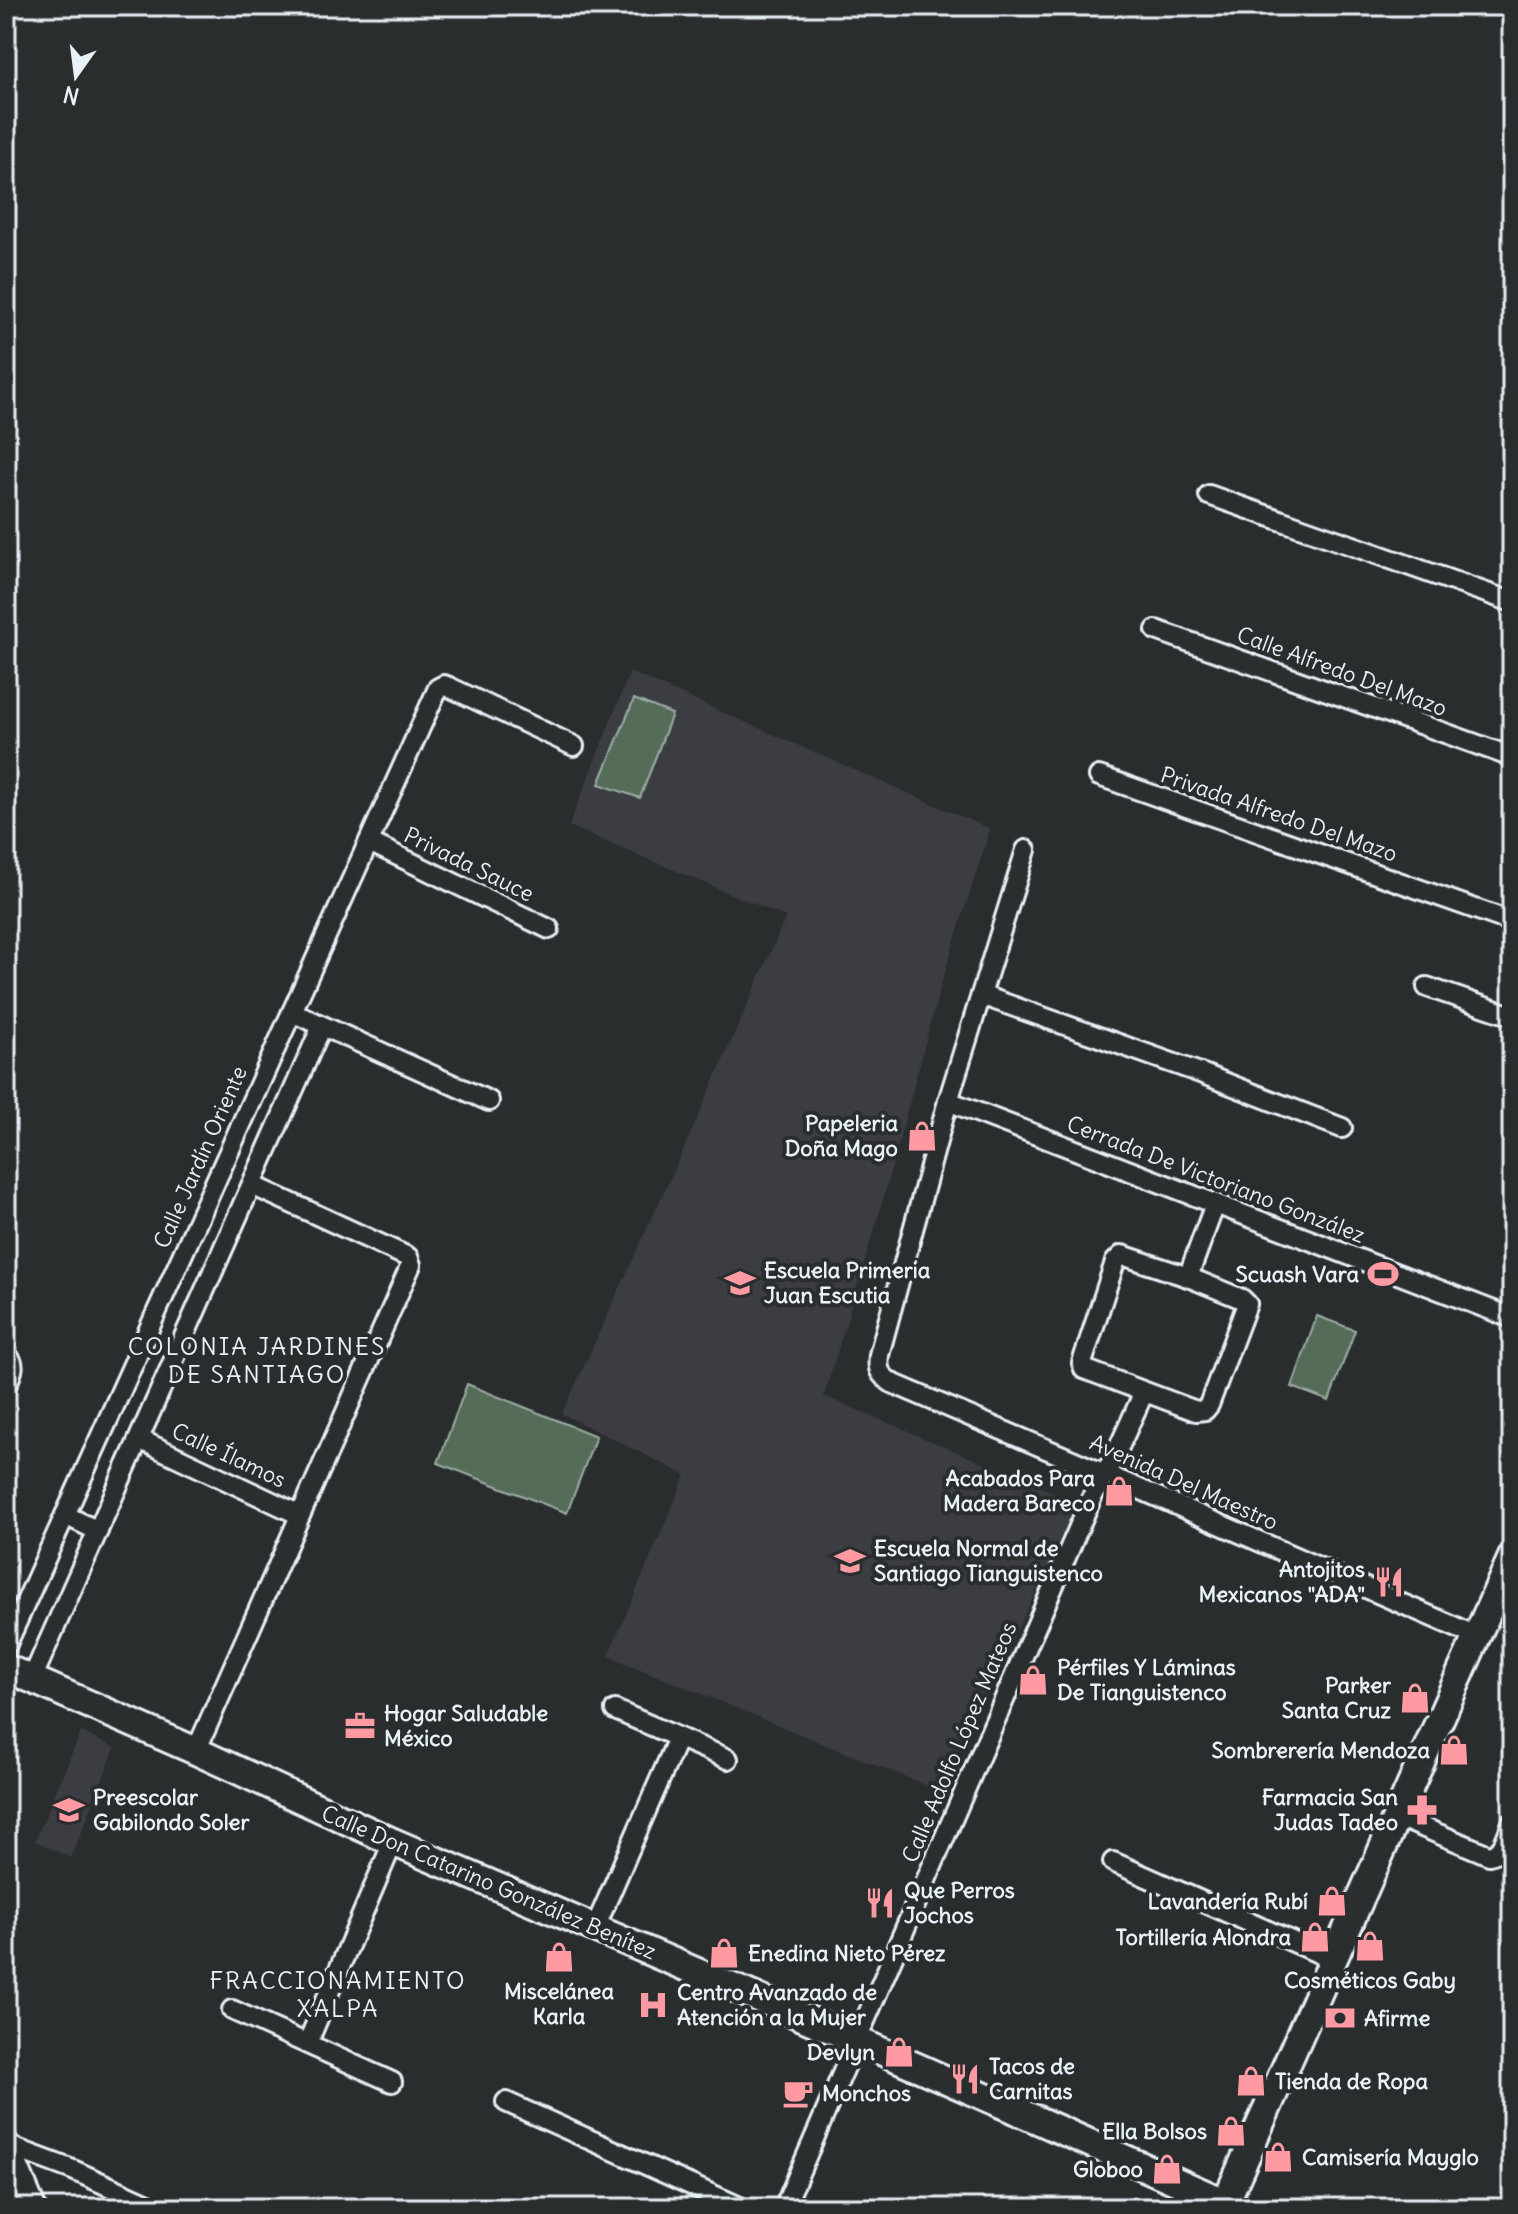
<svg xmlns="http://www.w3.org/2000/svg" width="1518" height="2214" font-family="Delius,sans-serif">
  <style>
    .built { fill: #3b3e43 }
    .green { fill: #556d59; stroke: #9eafa8; stroke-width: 2 }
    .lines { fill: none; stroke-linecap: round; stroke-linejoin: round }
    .minor-casing { stroke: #e8f1f8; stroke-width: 24 }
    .tertiary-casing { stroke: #e8f1f8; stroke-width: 30 }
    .secondary-casing { stroke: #e8f1f8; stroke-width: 32 }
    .minor { stroke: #2a2d2e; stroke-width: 18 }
    .tertiary { stroke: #2a2d2e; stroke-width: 24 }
    .secondary { stroke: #2a2d2e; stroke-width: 26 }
    .labels { text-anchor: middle; stroke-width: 8; stroke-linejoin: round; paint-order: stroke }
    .street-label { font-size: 22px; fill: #e8f1f8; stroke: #2a2d2e }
    .poi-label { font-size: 22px; font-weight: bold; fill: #e8f1f8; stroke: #2a2d2e; text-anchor: start }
    .neighbourhood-label { font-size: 24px; letter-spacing: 2px; fill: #e8f1f8; stroke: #2a2d2e }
  </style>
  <rect width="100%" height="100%" fill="#2a2d2e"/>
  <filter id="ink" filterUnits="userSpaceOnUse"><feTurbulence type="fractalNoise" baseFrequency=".0125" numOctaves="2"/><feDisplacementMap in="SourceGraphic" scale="16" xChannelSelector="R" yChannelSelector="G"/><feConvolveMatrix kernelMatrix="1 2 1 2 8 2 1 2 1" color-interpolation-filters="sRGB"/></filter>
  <g filter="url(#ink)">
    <g class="built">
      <path d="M630,672L990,829L942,981L881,1207L824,1396L1078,1503L940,1791L608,1656L686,1475L562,1414L696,1122L786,917L569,826Z"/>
      <path d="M81,1732L115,1748L71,1858L35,1841Z"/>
    </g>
    <g class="green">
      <path d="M634,699L672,714L640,798L599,784Z"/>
      <path d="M1317,1316L1355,1330L1329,1401L1292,1387Z"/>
      <path d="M467,1384L596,1436L567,1513L438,1463Z"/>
    </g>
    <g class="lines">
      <g class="minor-casing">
        <g id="minor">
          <path d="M1209,495L1512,602"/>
          <path d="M1156,630L1512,757"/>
          <path d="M1099,776L1512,922"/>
          <path d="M369,842L549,929"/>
          <path d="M1026,850L948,1101L879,1355C877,1370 880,1375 892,1383L1105,1474L1476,1636"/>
          <path d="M1427,987L1512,1016"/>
          <path d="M981,995L1203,1074L1342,1128"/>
          <path d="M292,1012L489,1101"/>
          <path d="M948,1101L1512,1318"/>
          <path d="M1122,1255L1188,1277L1242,1299L1247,1304L1209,1405L1205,1410L1196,1411L1084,1369L1082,1363L1115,1262Z"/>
          <path d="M1188,1277L1215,1204"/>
          <path d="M6,1355C18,1364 11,1374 6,1386"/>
          <path d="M139,1439L300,1515"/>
          <path d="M65,1515L98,1531"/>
          <path d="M6,1646L438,688L444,685L449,687L574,746"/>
          <path d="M32,1679L322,1026"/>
          <path d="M615,1710L728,1759"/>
          <path d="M196,1751L411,1265L408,1257L252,1185"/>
          <path d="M1398,1817L1489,1855C1504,1853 1507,1835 1512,1823"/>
          <path d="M1113,1862L1334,1960"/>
          <path d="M595,1928L678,1738"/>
          <path d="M232,2010L392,2082"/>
          <path d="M308,2042L393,1842"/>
          <path d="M506,2102L742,2208"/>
          <path d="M6,2145L73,2170L157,2208"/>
          <path d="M784,2208L1092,1497L1114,1458L1144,1392"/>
        </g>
      </g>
      <g class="tertiary-casing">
        <path id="tertiary" d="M6,2144L33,2208"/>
      </g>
      <g class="secondary-casing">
        <g id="secondary">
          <path d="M6,1668L196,1751L393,1842L856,2040L1237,2208"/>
          <path d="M1223,2208L1512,1557"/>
        </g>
      </g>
      <use href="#minor" class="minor"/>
      <use href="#tertiary" class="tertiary"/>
      <use href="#secondary" class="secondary"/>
    </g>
  </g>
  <defs>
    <g id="shop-bare" transform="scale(2.4)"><path d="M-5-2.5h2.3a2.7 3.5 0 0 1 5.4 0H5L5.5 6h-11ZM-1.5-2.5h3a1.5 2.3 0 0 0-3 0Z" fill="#ff9aa2" stroke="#2a2d2e" stroke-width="2.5" paint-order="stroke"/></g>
    <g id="stadium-bare" transform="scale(2.4)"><path d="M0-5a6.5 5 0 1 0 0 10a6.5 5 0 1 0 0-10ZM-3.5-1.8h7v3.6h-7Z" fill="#ff9aa2" stroke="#2a2d2e" stroke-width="2.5" paint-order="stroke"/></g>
    <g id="school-bare" transform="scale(2.4)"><path d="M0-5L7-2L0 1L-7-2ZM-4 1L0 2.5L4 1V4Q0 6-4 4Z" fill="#ff9aa2" stroke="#2a2d2e" stroke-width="2.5" paint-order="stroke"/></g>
    <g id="university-bare" transform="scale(2.4)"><path d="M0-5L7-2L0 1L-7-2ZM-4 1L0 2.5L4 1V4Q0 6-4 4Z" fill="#ff9aa2" stroke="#2a2d2e" stroke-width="2.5" paint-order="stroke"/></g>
    <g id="restaurant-bare" transform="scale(2.4)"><path d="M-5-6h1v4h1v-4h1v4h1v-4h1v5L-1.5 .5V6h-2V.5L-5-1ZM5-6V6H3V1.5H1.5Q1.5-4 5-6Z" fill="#ff9aa2" stroke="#2a2d2e" stroke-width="2.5" paint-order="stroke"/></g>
    <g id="office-bare" transform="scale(2.4)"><path d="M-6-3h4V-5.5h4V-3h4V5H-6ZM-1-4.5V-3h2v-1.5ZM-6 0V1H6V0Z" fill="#ff9aa2" stroke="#2a2d2e" stroke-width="2.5" paint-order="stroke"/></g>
    <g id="pharmacy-bare" transform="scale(2.4)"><path d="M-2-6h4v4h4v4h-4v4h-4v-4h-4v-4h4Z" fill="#ff9aa2" stroke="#2a2d2e" stroke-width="2.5" paint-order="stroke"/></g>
    <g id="hospital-bare" transform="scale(2.4)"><path d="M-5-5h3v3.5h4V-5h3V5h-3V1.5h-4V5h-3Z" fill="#ff9aa2" stroke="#2a2d2e" stroke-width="2.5" paint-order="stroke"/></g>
    <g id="bank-bare" transform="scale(2.4)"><path d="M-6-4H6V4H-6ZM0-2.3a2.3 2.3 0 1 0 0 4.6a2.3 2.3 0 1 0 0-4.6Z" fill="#ff9aa2" stroke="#2a2d2e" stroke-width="2.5" paint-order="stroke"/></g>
    <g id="cafe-bare" transform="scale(2.4)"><path d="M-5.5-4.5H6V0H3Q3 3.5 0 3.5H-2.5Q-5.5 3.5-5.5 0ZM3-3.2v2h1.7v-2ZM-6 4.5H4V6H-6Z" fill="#ff9aa2" stroke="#2a2d2e" stroke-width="2.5" paint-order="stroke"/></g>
  </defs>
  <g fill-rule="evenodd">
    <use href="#shop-bare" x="922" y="1136"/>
    <use href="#stadium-bare" x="1383" y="1274"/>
    <use href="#school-bare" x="740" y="1283"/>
    <use href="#shop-bare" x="1119" y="1491"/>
    <use href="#university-bare" x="850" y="1561"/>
    <use href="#restaurant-bare" x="1389" y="1582"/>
    <use href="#shop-bare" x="1033" y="1680"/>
    <use href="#shop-bare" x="1415" y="1698"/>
    <use href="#office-bare" x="360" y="1726"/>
    <use href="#shop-bare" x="1454" y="1750"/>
    <use href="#school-bare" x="69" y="1810"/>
    <use href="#pharmacy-bare" x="1422" y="1810"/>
    <use href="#shop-bare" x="1332" y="1901"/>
    <use href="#restaurant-bare" x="880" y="1903"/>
    <use href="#shop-bare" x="1315" y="1937"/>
    <use href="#shop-bare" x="1370" y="1946"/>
    <use href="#shop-bare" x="724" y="1953"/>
    <use href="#shop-bare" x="559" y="1957"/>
    <use href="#hospital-bare" x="653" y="2005"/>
    <use href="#bank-bare" x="1340" y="2018"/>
    <use href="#shop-bare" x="899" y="2052"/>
    <use href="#restaurant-bare" x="965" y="2079"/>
    <use href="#shop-bare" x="1251" y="2081"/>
    <use href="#cafe-bare" x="798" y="2093"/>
    <use href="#shop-bare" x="1231" y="2131"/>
    <use href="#shop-bare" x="1278" y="2157"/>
    <use href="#shop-bare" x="1167" y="2169"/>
  </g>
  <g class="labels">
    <g class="street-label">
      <text transform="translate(1342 671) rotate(20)" y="8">Calle Alfredo Del Mazo</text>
      <text transform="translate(1279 814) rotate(19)" y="8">Privada Alfredo Del Mazo</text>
      <text transform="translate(469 864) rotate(26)" y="8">Privada Sauce</text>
      <text transform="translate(200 1157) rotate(-66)" y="8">Calle Jardín Oriente</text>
      <text transform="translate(1216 1179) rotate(21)" y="8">Cerrada De Victoriano González</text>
      <text transform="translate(229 1455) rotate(25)" y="8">Calle Ílamos</text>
      <text transform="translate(1184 1482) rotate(24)" y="8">Avenida Del Maestro</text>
      <text transform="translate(959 1742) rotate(-67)" y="8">Calle Adolfo López Mateos</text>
      <text transform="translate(489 1882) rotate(23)" y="8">Calle Don Catarino González Benítez</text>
    </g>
    <g class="poi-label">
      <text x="898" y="1131" text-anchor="end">Papeleria<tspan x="898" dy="25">Doña Mago</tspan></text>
      <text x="764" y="1278">Escuela Primeria<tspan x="764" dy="25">Juan Escutia</tspan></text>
      <text x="1359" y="1282" text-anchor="end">Scuash Vara</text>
      <text x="1095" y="1486" text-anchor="end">Acabados Para<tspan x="1095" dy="25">Madera Bareco</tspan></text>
      <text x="874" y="1556">Escuela Normal de<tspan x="874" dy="25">Santiago Tianguistenco</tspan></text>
      <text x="1365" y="1577" text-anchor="end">Antojitos<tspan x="1365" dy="25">Mexicanos "ADA"</tspan></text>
      <text x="1057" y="1675">Pérfiles Y Láminas<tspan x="1057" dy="25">De Tianguistenco</tspan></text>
      <text x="1391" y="1693" text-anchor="end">Parker<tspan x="1391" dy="25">Santa Cruz</tspan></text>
      <text x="384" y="1721">Hogar Saludable<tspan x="384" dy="25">México</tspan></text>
      <text x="1430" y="1758" text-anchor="end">Sombrerería Mendoza</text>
      <text x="93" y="1805">Preescolar<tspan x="93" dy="25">Gabilondo Soler</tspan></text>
      <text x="1398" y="1805" text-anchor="end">Farmacia San<tspan x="1398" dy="25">Judas Tadeo</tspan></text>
      <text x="904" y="1898">Que Perros<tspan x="904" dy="25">Jochos</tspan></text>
      <text x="1308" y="1909" text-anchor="end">Lavandería Rubí</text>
      <text x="1291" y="1945" text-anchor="end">Tortillería Alondra</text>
      <text x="748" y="1961">Enedina Nieto Pérez</text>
      <text x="1370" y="1988" text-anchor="middle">Cosméticos Gaby</text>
      <text x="559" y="1999" text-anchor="middle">Miscelánea<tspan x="559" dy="25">Karla</tspan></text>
      <text x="677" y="2000">Centro Avanzado de<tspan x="677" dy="25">Atención a la Mujer</tspan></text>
      <text x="1364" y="2026">Afirme</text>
      <text x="875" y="2060" text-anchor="end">Devlyn</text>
      <text x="989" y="2074">Tacos de<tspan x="989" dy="25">Carnitas</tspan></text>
      <text x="1275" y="2089">Tienda de Ropa</text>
      <text x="822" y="2101">Monchos</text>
      <text x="1207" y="2139" text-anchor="end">Ella Bolsos</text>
      <text x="1302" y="2165">Camisería Mayglo</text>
      <text x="1143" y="2177" text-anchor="end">Globoo</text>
    </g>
    <g class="neighbourhood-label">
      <text x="257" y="1355">COLONIA JARDINES<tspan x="257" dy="28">DE SANTIAGO</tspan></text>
      <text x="338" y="1989">FRACCIONAMIENTO<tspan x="338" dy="28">XALPA</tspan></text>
    </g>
  </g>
  <rect width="1518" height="2214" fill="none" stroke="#2a2d2e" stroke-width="32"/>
  <rect x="16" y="16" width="1486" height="2182" fill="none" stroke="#e8f1f8" stroke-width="3" filter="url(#ink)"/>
  <g transform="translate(76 76) rotate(194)" stroke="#2a2d2e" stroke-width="6" paint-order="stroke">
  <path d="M0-6L14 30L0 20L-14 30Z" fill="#e8f1f8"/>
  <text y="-12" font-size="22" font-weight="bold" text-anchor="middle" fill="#e8f1f8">N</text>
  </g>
</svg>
